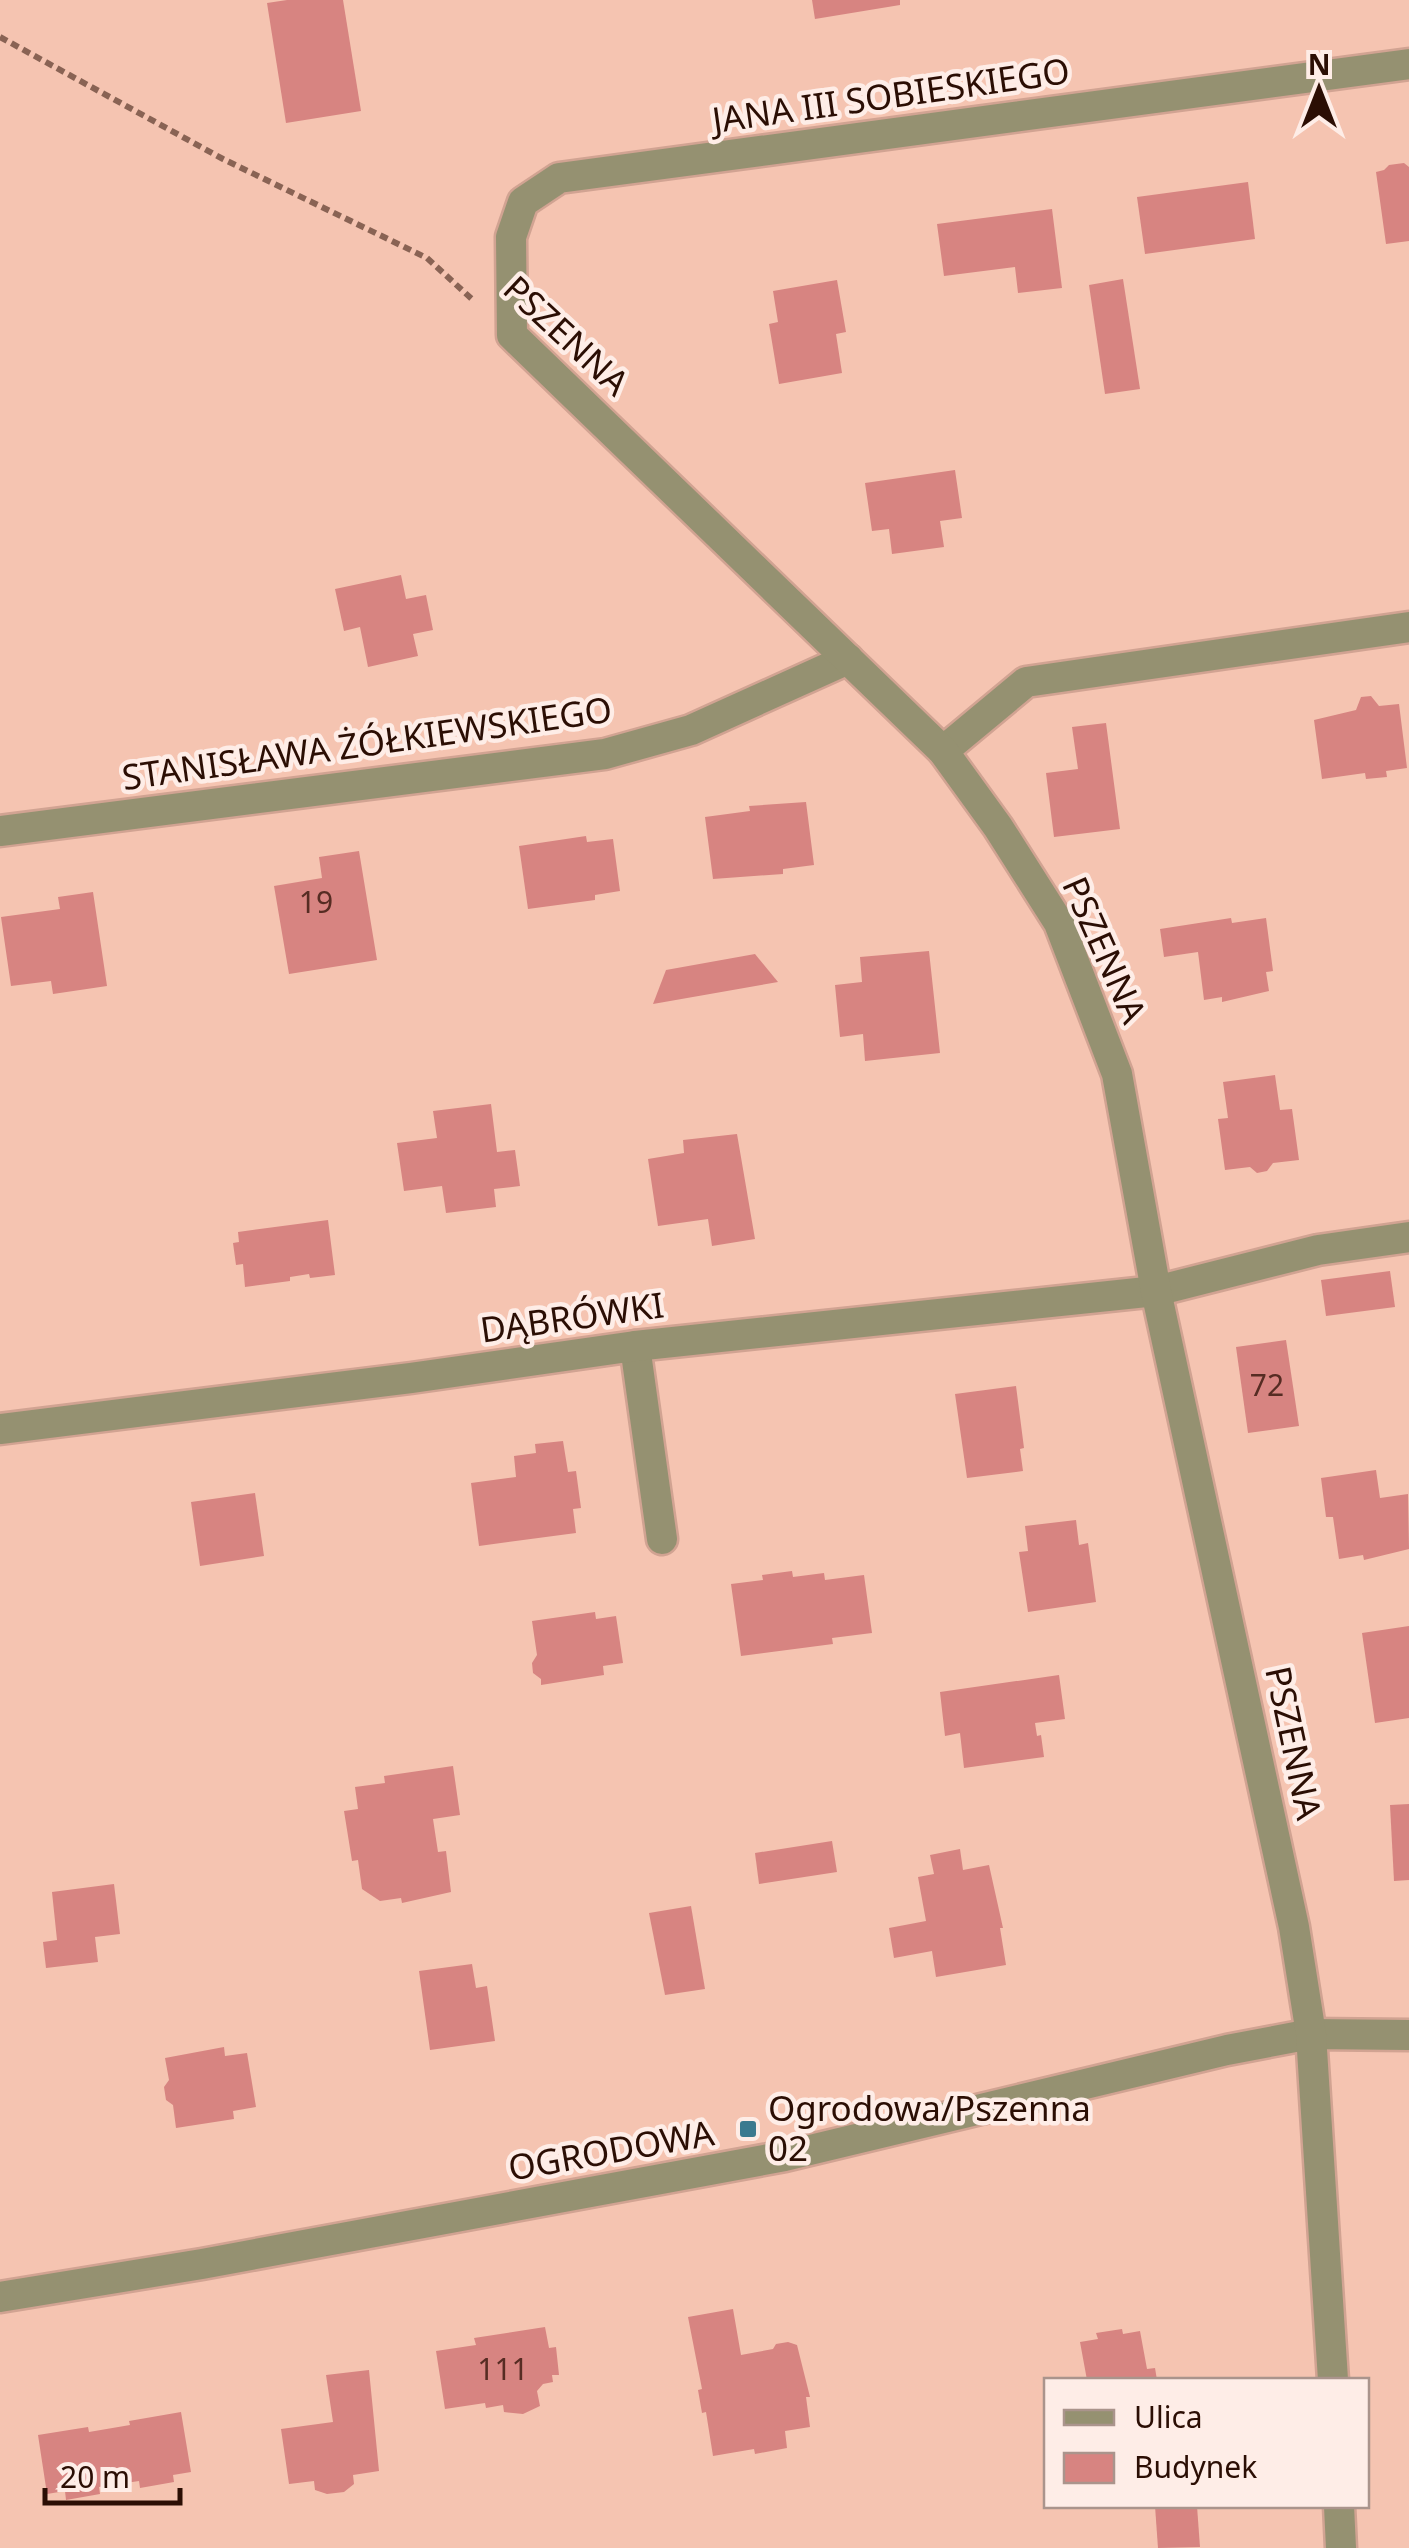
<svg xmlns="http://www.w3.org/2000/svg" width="1409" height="2548" font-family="'Noto Sans',sans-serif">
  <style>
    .building { fill: #d78481 }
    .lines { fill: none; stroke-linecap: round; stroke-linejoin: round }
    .minor-casing { stroke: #d1a392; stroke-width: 35 }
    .path { stroke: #896354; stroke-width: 6; stroke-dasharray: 8 5; stroke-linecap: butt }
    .minor { stroke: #959171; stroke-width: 30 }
    .poi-dot { fill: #3b7a8f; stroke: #feede7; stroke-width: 4 }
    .labels { text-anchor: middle; stroke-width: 9; stroke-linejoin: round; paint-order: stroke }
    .number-label { font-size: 30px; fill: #562c23 }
    .street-label { font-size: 35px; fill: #2b0e04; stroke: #feede7 }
    .poi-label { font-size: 35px; fill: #2b0e04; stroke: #feede7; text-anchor: start }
  </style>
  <rect width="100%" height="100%" fill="#f5c4b1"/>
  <g class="building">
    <path d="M287,0H343L361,111L286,123L267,3Z"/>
    <path d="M812,0H900V5L815,19Z"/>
    <path d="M1404,163L1409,167V241L1386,244L1376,172L1384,170L1389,165Z"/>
    <path d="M1248,182L1255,239L1145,254L1137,197Z"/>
    <path d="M1052,209L1062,288L1018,293L1015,267L944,276L937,224Z"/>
    <path d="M1123,279L1140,389L1105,394L1089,285Z"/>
    <path d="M837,280L846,332L836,334L842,373L779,384L769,324L778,322L773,291Z"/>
    <path d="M955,470L962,518L940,521L944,547L892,554L889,529L872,531L865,483Z"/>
    <path d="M401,575L406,599L426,595L433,630L413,634L418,656L368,667L360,627L344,631L335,589Z"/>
    <path d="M1371,696L1379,706L1399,704L1407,768L1386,771L1387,777L1366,779L1365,773L1322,779L1314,720L1356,710L1361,697Z"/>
    <path d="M1106,723L1120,829L1054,837L1046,773L1078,769L1072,727Z"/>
    <path d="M806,802L814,865L783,869V874L713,879L705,817L750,811L749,806Z"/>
    <path d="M586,836L587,842L613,839L620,891L595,895V900L528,909L519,846Z"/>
    <path d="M359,851L377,960L289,974L274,886L322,878L319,857Z"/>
    <path d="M93,892L107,986L53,994L51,981L11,986L1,917L60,909L58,897Z"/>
    <path d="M1231,918L1232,923L1266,918L1273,971L1266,972L1269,991L1222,1002V997L1204,1000L1198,952L1164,957L1160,929Z"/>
    <path d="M929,951L940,1053L865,1061L863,1034L840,1037L835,985L862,982L860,957Z"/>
    <path d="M755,954L778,982L653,1004L666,970Z"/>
    <path d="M1275,1075L1280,1110L1292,1109L1299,1160L1273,1163L1267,1171L1257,1173L1250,1167L1225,1170L1218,1119L1228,1118L1223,1082Z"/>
    <path d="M491,1104L497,1152L515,1150L520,1186L494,1189L496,1207L446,1213L442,1186L404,1191L397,1143L437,1138L433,1111Z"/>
    <path d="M737,1134L755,1239L712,1246L708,1219L658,1226L648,1159L684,1153L683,1140Z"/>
    <path d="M328,1220L335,1275L310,1278L309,1274L290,1277V1281L245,1287L243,1264L236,1265L233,1243L239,1242L238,1232Z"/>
    <path d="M1390,1271L1395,1307L1326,1316L1321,1280Z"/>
    <path d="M1286,1340L1299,1426L1248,1433L1236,1347Z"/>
    <path d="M1016,1386L1024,1448L1020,1449L1023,1471L967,1478L955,1394Z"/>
    <path d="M563,1441L568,1472L576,1471L581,1508L573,1509L576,1533L479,1546L471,1483L516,1477L514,1456L536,1453L535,1444Z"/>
    <path d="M1376,1470L1380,1498L1408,1494L1409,1549L1364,1560L1363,1555L1339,1559L1333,1517H1326L1321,1478Z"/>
    <path d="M255,1493L264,1556L200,1566L191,1502Z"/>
    <path d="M1076,1520L1079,1545L1088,1543L1096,1602L1028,1612L1019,1552L1028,1551L1025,1526Z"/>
    <path d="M792,1571L793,1577L824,1573L825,1580L864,1575L872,1633L832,1638L833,1644L741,1656L731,1584L763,1580L762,1575Z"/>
    <path d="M595,1612L596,1619L616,1616L623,1663L603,1666L604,1675L541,1685V1679L533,1673L532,1663L537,1655L532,1621Z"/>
    <path d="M1409,1626V1718L1375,1723L1362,1633Z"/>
    <path d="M1059,1675L1065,1719L1035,1723L1037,1736L1041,1735L1044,1757L964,1768L960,1733L945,1736L940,1692Z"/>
    <path d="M453,1766L460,1815L433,1819L438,1852L446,1851L451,1892L402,1903L401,1898L380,1901L362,1889L358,1860L352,1861L344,1811L358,1809L355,1787L385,1783L384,1776Z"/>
    <path d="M1409,1804V1880L1394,1881L1390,1805Z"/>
    <path d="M832,1841L837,1872L759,1884L755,1853Z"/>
    <path d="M960,1849L963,1870L989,1865L1003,1928H1000L1006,1965L936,1977L932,1951L894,1958L889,1928L926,1921L918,1877L934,1874L930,1855Z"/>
    <path d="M114,1884L120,1934L95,1937L98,1962L46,1968L43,1942L57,1940L52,1892Z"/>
    <path d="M691,1906L705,1989L665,1995L649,1913Z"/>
    <path d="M472,1964L476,1988L487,1986L495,2041L430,2050L419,1971Z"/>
    <path d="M224,2047L225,2056L247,2053L256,2107L233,2111L234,2119L176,2128L173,2105L166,2100L164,2087L169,2080L165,2058Z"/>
    <path d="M733,2309L741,2355L773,2349L776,2344L788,2342L797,2345L810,2397H806L810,2427L785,2431L787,2448L755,2454L754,2449L713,2456L706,2412L702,2413L698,2390L702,2389L688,2317Z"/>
    <path d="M545,2327L549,2348L556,2347L559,2375H552L553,2382L543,2384L537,2391L540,2406L523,2414L504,2412L503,2405L486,2408L485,2403L445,2409L436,2351L476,2345L474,2338Z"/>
    <path d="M1122,2329L1123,2334L1140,2331L1147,2369L1155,2368L1157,2380H1087L1080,2342L1098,2339L1096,2333Z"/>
    <path d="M369,2370L379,2471L353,2475L354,2484L344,2492L327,2494L315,2490L314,2481L289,2484L281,2429L333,2422L326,2375Z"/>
    <path d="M181,2412L191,2472L173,2475L174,2482L140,2488L139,2481L99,2487L100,2494L66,2500L65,2491L47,2494L38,2435L88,2427L89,2432L130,2425L129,2421Z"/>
    <path d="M1155,2506H1197L1200,2547L1158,2548Z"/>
  </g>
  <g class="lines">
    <g class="minor-casing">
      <g id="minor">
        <path d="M943,751L1026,682L1409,627"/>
        <path d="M0,831L605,754L691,730L848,659"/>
        <path d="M635,1346L662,1539"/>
        <path d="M0,1429L411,1378L635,1346L1156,1291L1318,1250L1409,1237"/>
        <path d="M0,2297L202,2264L785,2156L1227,2050L1311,2034L1409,2035"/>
        <path d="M1333,2380L1311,2034L1294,1927L1156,1291L1117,1074L1059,923L998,827L943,751L512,335L511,237L523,202L559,178L1409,64"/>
        <path d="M1339,2506L1341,2548"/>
      </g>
    </g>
    <path class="path" d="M0,37L223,159L427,258L474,301"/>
    <use href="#minor" class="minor"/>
  </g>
  <rect class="poi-dot" x="738" y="2119" width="20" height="20" rx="5"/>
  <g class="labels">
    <g class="number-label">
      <text x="316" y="913">19</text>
      <text x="1267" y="1396">72</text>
      <text x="503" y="2380">111</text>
    </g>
    <g class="street-label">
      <text transform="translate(891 96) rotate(-8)" y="12">JANA III SOBIESKIEGO</text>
      <text transform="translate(566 336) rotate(43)" y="12">PSZENNA</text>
      <text transform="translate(367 744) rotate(-8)" y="12">STANISŁAWA ŻÓŁKIEWSKIEGO</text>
      <text transform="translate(1104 950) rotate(66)" y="12">PSZENNA</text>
      <text transform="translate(572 1318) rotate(-8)" y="12">DĄBRÓWKI</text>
      <text transform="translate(1293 1743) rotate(78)" y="12">PSZENNA</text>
      <text transform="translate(611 2151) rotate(-10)" y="12">OGRODOWA</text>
    </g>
    <g class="poi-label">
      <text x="768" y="2121">Ogrodowa/Pszenna<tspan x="768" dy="40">02</tspan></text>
    </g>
  </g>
  <rect x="1044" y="2378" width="325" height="130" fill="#feede7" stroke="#aa948c" stroke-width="2.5"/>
  <rect x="1064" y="2410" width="50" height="15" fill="#959171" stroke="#aa948c" stroke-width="2.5"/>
  <text x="1134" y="2428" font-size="30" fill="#2b0e04">Ulica</text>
  <rect x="1064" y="2453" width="50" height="30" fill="#d78481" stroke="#aa948c" stroke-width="2.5"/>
  <text x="1134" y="2478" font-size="30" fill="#2b0e04">Budynek</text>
  <g transform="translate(1319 90)" stroke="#feede7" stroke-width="8" paint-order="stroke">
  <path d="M0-8L18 38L0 25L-18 38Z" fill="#2b0e04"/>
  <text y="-15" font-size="28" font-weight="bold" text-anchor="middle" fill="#2b0e04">N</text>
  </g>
  <path d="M45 2488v15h135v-15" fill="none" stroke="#2b0e04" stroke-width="5"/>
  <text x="60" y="2488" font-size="30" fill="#2b0e04" stroke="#feede7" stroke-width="8" paint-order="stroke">20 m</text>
</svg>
